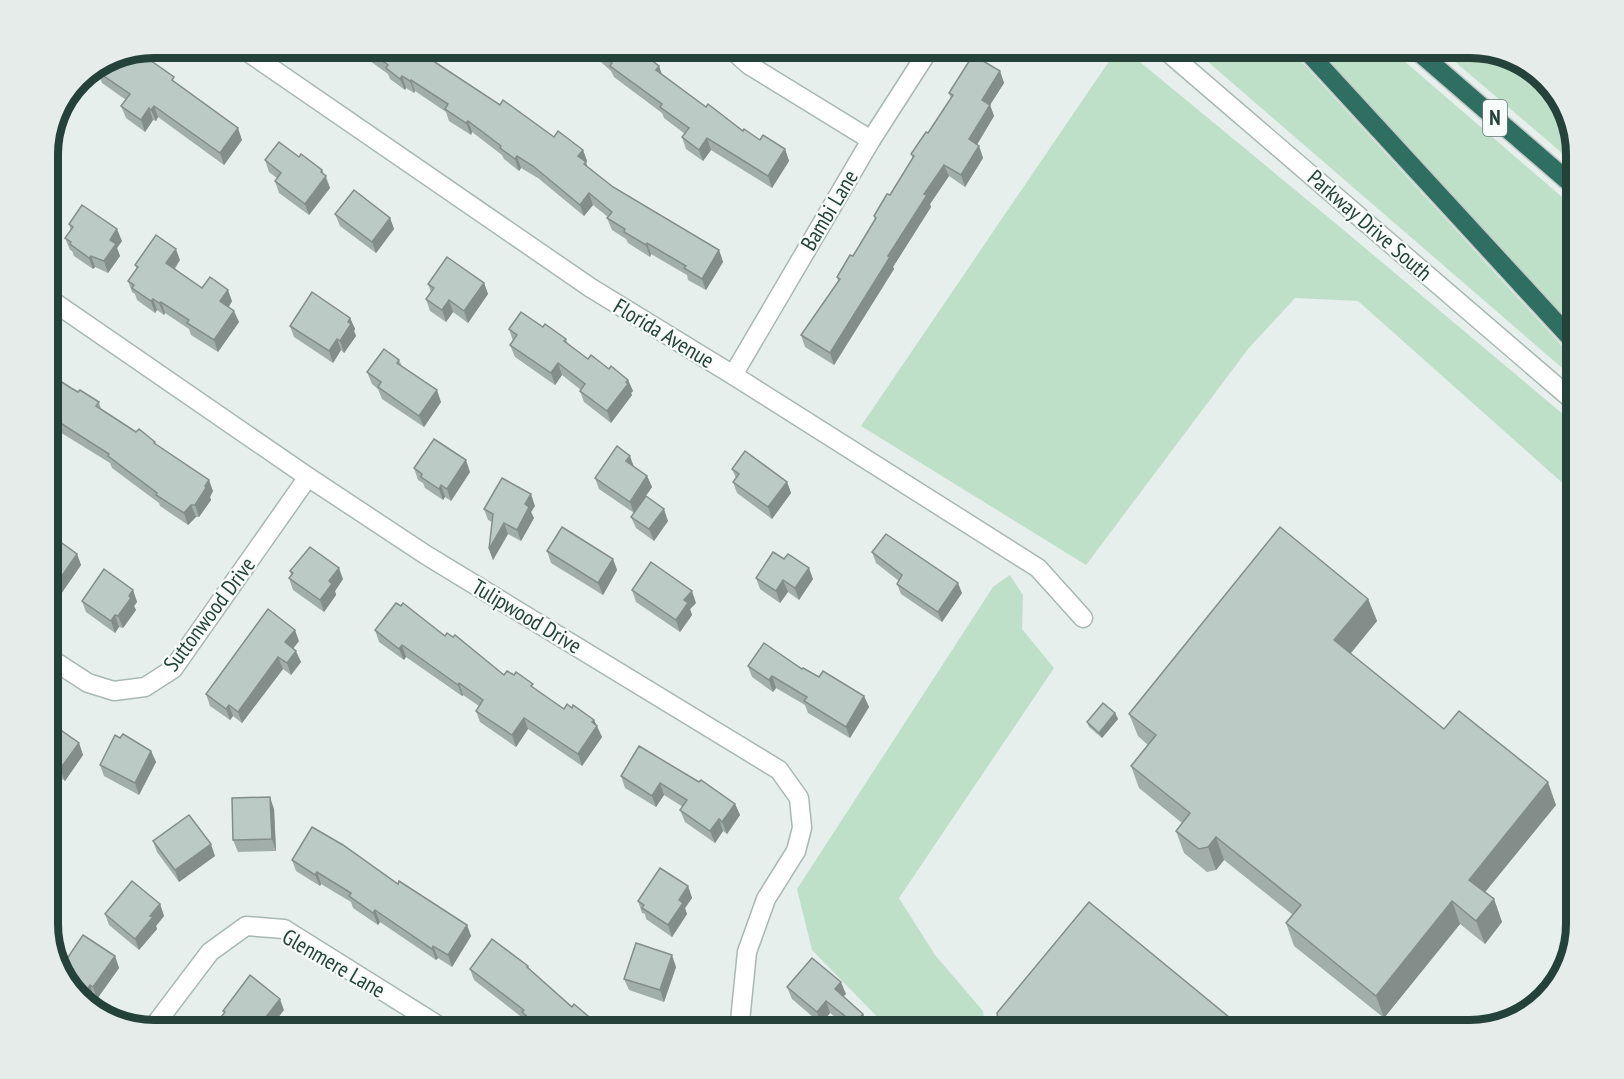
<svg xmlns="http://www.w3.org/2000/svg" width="1624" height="1079" font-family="'PT Sans Narrow',sans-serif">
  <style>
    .green { fill: #bfe0c8 }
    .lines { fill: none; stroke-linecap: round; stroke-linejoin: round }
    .minor-casing { stroke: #a8b8b2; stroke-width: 21 }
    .highway-casing { stroke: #c2cac8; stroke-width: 21 }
    .minor { stroke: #fff; stroke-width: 18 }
    .highway { stroke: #2f6f62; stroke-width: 18 }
    .wall { fill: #a1aea9 }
    .shaded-wall { fill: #838d89 }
    .building { fill: #bbcac4; stroke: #838d89; stroke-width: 1.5 }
    .labels { text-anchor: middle; stroke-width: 4.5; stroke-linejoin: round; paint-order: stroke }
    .shield { fill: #f7fbf9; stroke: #637a73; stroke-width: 1.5 }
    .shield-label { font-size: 21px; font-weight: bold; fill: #24423a }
    .street-label { font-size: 22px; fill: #24423a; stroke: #f7fbf9 }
    .rim { fill: none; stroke: #24423a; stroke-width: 8 }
  </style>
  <rect width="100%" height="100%" fill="#e6efeb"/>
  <g class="green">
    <path d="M1118,48H1123L1334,222L1576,425V495L1358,301L1295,298L1248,349L1086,565L861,426Z"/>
    <path d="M1192,48H1289L1576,361V380Z"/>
    <path d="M1312,48H1389L1576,209V334Z"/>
    <path d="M1439,48H1469L1528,66L1562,102L1576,154V165Z"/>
    <path d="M1010,575L1023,595L1022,629L1054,668L899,898L935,955L983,1011L986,1031H891L812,950L797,889L993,587Z"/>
  </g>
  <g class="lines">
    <g class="minor-casing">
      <g id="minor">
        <path d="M242,48L591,288L733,375L1038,568L1083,618"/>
        <path d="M730,48L749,65L871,140"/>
        <path d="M1163,48L1576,403"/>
        <path d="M48,298L308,477L426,555L779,770L799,798L802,828L796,851L766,899L747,952L739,1031"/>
        <path d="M733,375L871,140L930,48"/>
        <path d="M48,657L88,683L114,691L145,687L173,669L308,477"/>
        <path d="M151,1030L210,952L246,926L284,929L447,1031"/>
      </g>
    </g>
    <g class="highway-casing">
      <g id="highway">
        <path d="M1304,48L1576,344"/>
        <path d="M1414,48L1576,188"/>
      </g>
    </g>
    <use href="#minor" class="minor"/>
    <use href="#highway" class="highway"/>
  </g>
  <g class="wall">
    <path d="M352,48H430L437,61L436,62L500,105L554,137L583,150L587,161L586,163L588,167L613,187L719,250L723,262L706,290L688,280L687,275L651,254L650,257L628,243L626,239L612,230L607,218L608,217L593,205L584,216L538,178L521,168L519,171L504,159L502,155L472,132L471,135L449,121L446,112L415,91L414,93L406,88L405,90L390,79L388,74Z"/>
    <path d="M585,48H642L645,56L659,66L662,75L706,107L743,131L760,140L785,149L789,161L772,188L711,150L703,161L686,149L682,137L685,134L664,118L662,113L614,77L611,71Z"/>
    <path d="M835,48H854L848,56Z"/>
    <path d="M1005,48H1025L1017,57Z"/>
    <path d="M1000,71L1004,83L990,105L994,116L977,145L979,146L983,158L965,187L949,176L930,204L931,207L893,267L894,269L834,365L805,347L801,335L838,281L837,277L853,256L875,220L874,216L890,195L913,159L911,154L928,133L951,98L949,93Z"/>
    <path d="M98,72L176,83L242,140L224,165L158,117L156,121L153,120L145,132L126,118L121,106L126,100L102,83Z"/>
    <path d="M299,157L326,176L330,188L309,215L279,193L275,181L277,178L269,172L265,160Z"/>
    <path d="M335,214L390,218L394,229L376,253L340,226Z"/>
    <path d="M69,224L122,241L117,248L120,256L108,273L95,267L93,269L74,256L72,251L70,250L65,238L71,230Z"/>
    <path d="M180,260L175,269L202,288L232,301L229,307L239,322L218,352L191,335L189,329L165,313L164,315L157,310L155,313L137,300L135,294L132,292L128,281L137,269L135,265Z"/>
    <path d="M484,283L488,294L468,323L453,312L446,322L430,311L426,299L431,292L428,284Z"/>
    <path d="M350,318L355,329L354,331L356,336L344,353L341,350L333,363L294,337L290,326Z"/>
    <path d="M543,327L566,339L568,344L588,359L609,369L628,380L633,391L631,393L632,395L611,423L584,402L580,391L581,390L562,375L555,385L515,357L510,345L513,341L509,329Z"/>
    <path d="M399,360L402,366L441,402L424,427L382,399L378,389L372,384L367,372Z"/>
    <path d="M48,373L71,388L99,402L101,409L156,445L213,491L210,497L211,500L199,517H196L188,525L160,506L159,503L112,468L110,463L55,429L51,417L54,413L48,409Z"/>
    <path d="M634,467L647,476L652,487L638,507L668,521L654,541L636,528L631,517L634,513L599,489L595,478Z"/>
    <path d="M414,468L470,472L451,501L445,497L443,500L425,488L423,483L418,480Z"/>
    <path d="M732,469L787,482L791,493L772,519L737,493L733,482L736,478Z"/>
    <path d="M535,506L531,512L534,518L521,541L508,534L493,560L489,549L492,522L488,520L484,509Z"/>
    <path d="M48,533L77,554L81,565L61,594L55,590L53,593L48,590Z"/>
    <path d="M547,551L613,559L617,570L603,595L551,563Z"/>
    <path d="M872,552L962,593L942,622L901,594L897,584L899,581L876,563Z"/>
    <path d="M290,571L343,579L335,591L336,595L324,612L293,590L289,578L291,575Z"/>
    <path d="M756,578L813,579L799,600L788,592L780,603L760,589Z"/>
    <path d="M133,590L137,602L134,606L136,610L123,628L119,627L115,633L86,612L82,601Z"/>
    <path d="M632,590L696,603L690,609L692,615L680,632L636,602Z"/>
    <path d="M1368,599L1377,621L1350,653L1444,729L1556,805L1485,892L1494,899L1502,922L1485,944L1460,924L1384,1018L1294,946L1286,923L1293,915L1224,860L1216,870L1207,872L1184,853L1176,831L1182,823L1139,788L1131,766L1148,745L1138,736L1129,714Z"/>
    <path d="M401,606L504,675L535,689L564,709L594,720L602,737L582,766L528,729L516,747L480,722L476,711L479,706L463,695L462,696L406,657L404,660L379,642L375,630Z"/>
    <path d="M299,641L293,648L301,662L291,675L283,669L242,723L233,716L230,720L210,706L206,694Z"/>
    <path d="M748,666L802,669L864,696L869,707L850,738L808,713L805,705L776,688L773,692L752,677Z"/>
    <path d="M1115,713L1118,719L1102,738L1089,727L1087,722Z"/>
    <path d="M48,721L79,743L83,755L65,781L49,769L48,770Z"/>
    <path d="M120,738L151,751L156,762L139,795L104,776L100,765Z"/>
    <path d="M639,746L735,804L740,815L727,834L723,831L715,843L685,822L680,810L683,807L664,795L656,807L625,788L621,776Z"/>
    <path d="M274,809L276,851L238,852L233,840Z"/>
    <path d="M153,841L215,856L179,882L157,852Z"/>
    <path d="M292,860L398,884L467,925L471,936L452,967L438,958L436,960L380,922L378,925L353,908L351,902L321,884L320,886L296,871Z"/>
    <path d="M688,886L692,898L685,908L687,914L672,937L646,919L645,914L642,913L638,901Z"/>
    <path d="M160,904L164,916L156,926L157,929L139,950L109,925L105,914Z"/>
    <path d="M115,956L119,968L97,999L94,997L89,1006L65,980L69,975L64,963Z"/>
    <path d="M528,966L530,970L572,1007L602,1028L626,1031H534L526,1024L524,1019L474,980L470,969Z"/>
    <path d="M676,967L664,1002L629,990L624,979Z"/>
    <path d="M787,987L846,994L843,996L863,1014L868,1025L863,1031H853L830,1013L821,1024L792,999Z"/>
  </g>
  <g class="shaded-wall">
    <path d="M640,48H642L645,57L638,50Z"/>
    <path d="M845,48H854L848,56Z"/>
    <path d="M1014,48H1025L1017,57Z"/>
    <path d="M432,49L437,61L431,68L427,57Z"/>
    <path d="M659,66L663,78L656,70Z"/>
    <path d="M1000,71L1004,83L990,105L994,116L973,151L969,139L982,100Z"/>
    <path d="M402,76L406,88L405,90L400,79Z"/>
    <path d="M411,80L415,91L414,93L410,81Z"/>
    <path d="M154,106L158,117L156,121L151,110Z"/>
    <path d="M149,108L153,120L145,132L141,120Z"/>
    <path d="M468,121L472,132L471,135L466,123Z"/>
    <path d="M238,128L242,140L224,165L220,153Z"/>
    <path d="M707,138L711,150L703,161L699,150Z"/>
    <path d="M979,146L983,158L965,187L961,175Z"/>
    <path d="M785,149L789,161L772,188L768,176Z"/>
    <path d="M583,150L587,161L586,163L590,173L578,156Z"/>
    <path d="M517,156L521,168L519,171L515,159Z"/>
    <path d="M944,165L949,176L930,204L931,207L893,267L894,269L834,365L830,353L888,256L924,194Z"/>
    <path d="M322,170L330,188L309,215L305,204Z"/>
    <path d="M56,189L61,201L48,217V200Z"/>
    <path d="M589,193L593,205L584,216L580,205Z"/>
    <path d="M390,218L394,229L376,253L372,242Z"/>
    <path d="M117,229L122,241L117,248L120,256L108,273L104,261L110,240Z"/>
    <path d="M647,243L651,254L650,257L646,245Z"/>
    <path d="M176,249L180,260L170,274L166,263Z"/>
    <path d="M719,250L723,262L706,290L702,279Z"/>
    <path d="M91,256L95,267L93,269L89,258Z"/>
    <path d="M484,283L488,294L468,323L464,311Z"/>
    <path d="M228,290L232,301L225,312L220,301Z"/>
    <path d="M153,299L157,310L155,313L151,301Z"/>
    <path d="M449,300L453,312L446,322L442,310Z"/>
    <path d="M161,302L165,313L164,315L159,303Z"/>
    <path d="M234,311L239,322L218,352L214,340Z"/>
    <path d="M350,318L355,329L354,331L356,336L344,353L340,341Z"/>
    <path d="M337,339L341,350L333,363L329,351Z"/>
    <path d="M558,363L562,375L555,385L551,373Z"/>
    <path d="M628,380L633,391L631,393L632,395L611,423L607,411Z"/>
    <path d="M437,390L441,402L424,427L419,416Z"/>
    <path d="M630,456L634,467L626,461Z"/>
    <path d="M466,460L470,472L451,501L447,489Z"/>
    <path d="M647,476L652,487L634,513L630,502Z"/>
    <path d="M209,480L213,491L210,497L211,500L199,517L195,505Z"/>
    <path d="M787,482L791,493L772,519L768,507Z"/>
    <path d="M441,485L445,497L443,500L439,489Z"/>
    <path d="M531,494L535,506L531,512L534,518L521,541L517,530L525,504Z"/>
    <path d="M191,505L196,517L188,525L184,513Z"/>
    <path d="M664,509L668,521L654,541L649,529Z"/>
    <path d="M504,523L508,534L493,560L489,549Z"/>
    <path d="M77,554L81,565L61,594L57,583Z"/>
    <path d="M613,559L617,570L603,595L598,583Z"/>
    <path d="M339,568L343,579L335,591L336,595L324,612L320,600L329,581Z"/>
    <path d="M809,568L813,579L799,600L795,588Z"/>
    <path d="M51,579L55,590L53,593L49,582Z"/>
    <path d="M783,580L788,592L780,603L776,591Z"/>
    <path d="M958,583L962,593L942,622L938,612Z"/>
    <path d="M133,590L137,602L134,606L136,610L123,628L118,616L129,596Z"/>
    <path d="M692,591L696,603L690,609L692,615L680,632L676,620L684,600Z"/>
    <path d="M1368,599L1377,621L1343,663L1334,640Z"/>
    <path d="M115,615L119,627L115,633L111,621Z"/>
    <path d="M295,630L299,641L289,654L285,642Z"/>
    <path d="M402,645L406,657L404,660L399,649Z"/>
    <path d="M296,651L301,662L291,675L287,663Z"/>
    <path d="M278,657L283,669L242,723L238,712Z"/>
    <path d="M772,676L776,688L773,692L769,680Z"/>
    <path d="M459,683L463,695L462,696L458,685Z"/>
    <path d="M864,696L869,707L850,738L846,727Z"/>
    <path d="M229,705L233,716L230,720L226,709Z"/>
    <path d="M1115,713L1118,719L1102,738L1099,733Z"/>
    <path d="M524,718L528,729L516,747L512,735Z"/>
    <path d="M594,720L602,737L582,766L578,754Z"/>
    <path d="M79,743L83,755L65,781L60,769Z"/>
    <path d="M151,751L156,762L139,795L135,783Z"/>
    <path d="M1548,782L1556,805L1477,902L1469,880Z"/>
    <path d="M660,783L664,795L656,807L652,796Z"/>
    <path d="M270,797L274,809L276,851L272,839Z"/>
    <path d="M735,804L740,815L727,834L722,822Z"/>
    <path d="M719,819L723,831L715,843L710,831Z"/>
    <path d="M1216,837L1224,860L1216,870L1208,847Z"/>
    <path d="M211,844L215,856L179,882L175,870Z"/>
    <path d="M54,866L58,878L48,892V874Z"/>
    <path d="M317,872L321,884L320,886L315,875Z"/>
    <path d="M688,886L692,898L685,908L687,914L672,937L668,925L679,900Z"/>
    <path d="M1494,899L1502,922L1485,944L1476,921Z"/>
    <path d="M1452,901L1460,924L1384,1018L1376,996Z"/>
    <path d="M160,904L164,916L156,926L157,929L139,950L135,939L150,916Z"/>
    <path d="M375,910L380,922L378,925L373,913Z"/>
    <path d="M467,925L471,936L452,967L448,955Z"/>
    <path d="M433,946L438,958L436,960L432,949Z"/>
    <path d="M672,955L676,967L664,1002L660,990Z"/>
    <path d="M115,956L119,968L97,999L93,987Z"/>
    <path d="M841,982L846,994L839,1001L835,989Z"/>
    <path d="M90,985L94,997L89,1006L82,998Z"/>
    <path d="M280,999L284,1010L268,1031H255Z"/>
    <path d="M826,1001L830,1013L821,1024L817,1012Z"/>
    <path d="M863,1014L868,1025L863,1031H857L855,1024Z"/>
  </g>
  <g class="building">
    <path d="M364,48H430L432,49L427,57L500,105L503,100L554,137L558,131L583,150L578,156L586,162L584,164L613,187L719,250L702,279L684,268L686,266L647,243L646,245L624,232L625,229L607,218L612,212L589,193L580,205L533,166L517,156L515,159L500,148L501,146L468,121L466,123L445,109L448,104L411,80L410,81L402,76L400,79L386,68L388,65Z"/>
    <path d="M594,48H640L638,50L659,66L656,70L706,107L708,104L743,131L744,129L760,140L763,135L785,149L768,176L707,138L699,150L682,137L689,128L660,107L662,104L610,66L612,63Z"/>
    <path d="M137,51L174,77L172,80L238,128L220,153L154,106L151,110L149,108L141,120L121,106L130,94L98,72L105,62L114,56Z"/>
    <path d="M973,55L1000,71L982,100L990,105L969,139L979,146L961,175L944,165L924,194L927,195L888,256L890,257L830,353L801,335L840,279L837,277L850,255L853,256L876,218L874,216L887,194L890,195L914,156L911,154L926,132L928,133L953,95L949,93Z"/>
    <path d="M279,142L299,157L301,154L322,170L321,172L326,176L305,204L275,181L281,173L265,160Z"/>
    <path d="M48,183L56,189L48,200Z"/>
    <path d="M354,190L390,218L372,242L335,214Z"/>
    <path d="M82,205L117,229L110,240L116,244L104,261L91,256L89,258L70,244L71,242L65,238L73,227L69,224Z"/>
    <path d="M156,235L176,249L166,263L202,288L210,277L228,290L220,301L234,311L214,340L187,323L189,320L161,302L159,303L153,299L151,301L132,288L134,285L128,281L138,267L135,265Z"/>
    <path d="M447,257L484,283L464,311L449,300L442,310L426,299L434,288L428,284Z"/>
    <path d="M312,292L350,318L348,322L351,324L340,341L337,339L329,351L290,326Z"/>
    <path d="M521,312L543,327L545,324L566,339L564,341L588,359L591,355L609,369L611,366L628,380L626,382L628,384L607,411L580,391L585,384L558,363L551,373L510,345L517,335L509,329Z"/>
    <path d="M384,349L399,360L397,363L437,390L419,416L378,387L381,382L367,372Z"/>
    <path d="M48,373L71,388L78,392L80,390L99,402L96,406L136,432L139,429L155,442L154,443L209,480L205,486L206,488L195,505H191L184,513L156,495L157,493L108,456L109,454L51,417L58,407L48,400Z"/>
    <path d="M434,439L466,460L447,489L441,485L439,489L421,477L422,474L414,468Z"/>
    <path d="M617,446L630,456L626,461L647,476L630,502L595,478Z"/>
    <path d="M745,451L787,482L768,507L733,482L739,474L732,469Z"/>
    <path d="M502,478L531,494L525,504L529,507L517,530L504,523L489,549L493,514L484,509Z"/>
    <path d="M646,496L664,509L649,529L631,517Z"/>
    <path d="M562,527L613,559L598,583L547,551Z"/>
    <path d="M1280,527L1368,599L1334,640L1444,729L1459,711L1548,782L1469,880L1494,899L1476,921L1452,901L1376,996L1286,923L1301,905L1216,837L1208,847L1199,849L1176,831L1190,813L1131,766L1156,735L1129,714Z"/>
    <path d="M48,533L77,554L57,583L51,579L49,582L48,581Z"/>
    <path d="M886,534L958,583L938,612L897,584L902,575L872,552Z"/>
    <path d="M310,547L339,568L329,581L332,584L320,600L289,578L293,573L290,571Z"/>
    <path d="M773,552L784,559L788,554L809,568L795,588L783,580L776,591L756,578Z"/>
    <path d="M651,562L692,591L684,600L688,603L676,620L632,590Z"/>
    <path d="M104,569L133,590L129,596L131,598L118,616L115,615L111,621L82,601Z"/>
    <path d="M396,603L401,606L403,603L445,636L447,633L453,637L455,635L504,675L507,671L514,675L516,672L533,684L531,686L564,709L567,704L572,708L573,705L594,720L592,722L597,726L578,754L524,718L512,735L476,711L483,700L459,683L458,685L402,645L399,649L375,630Z"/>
    <path d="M268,609L295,630L285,642L296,651L287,663L278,657L238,712L229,705L226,709L206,694Z"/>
    <path d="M764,643L802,669L803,668L819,677L823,671L864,696L846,727L804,701L807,697L772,676L769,680L748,666Z"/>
    <path d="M1103,703L1115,713L1099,733L1087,722Z"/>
    <path d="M48,721L79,743L60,769L48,760Z"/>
    <path d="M123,734L151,751L135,783L100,765L115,735L120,738Z"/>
    <path d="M639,746L699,782L701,780L735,804L722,822L719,819L710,831L680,810L687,800L660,783L652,796L621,776Z"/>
    <path d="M270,797L272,839L233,840L232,798Z"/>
    <path d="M189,815L211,844L175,870L153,841Z"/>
    <path d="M312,827L343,845L398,884L399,881L467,925L448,955L433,946L432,949L375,910L373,913L349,896L351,893L317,872L315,875L292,860Z"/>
    <path d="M48,862L54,866L48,874Z"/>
    <path d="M660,868L688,886L679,900L683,903L668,925L642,908L644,905L638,901Z"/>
    <path d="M132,881L160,904L150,916L153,917L135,939L105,914Z"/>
    <path d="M1089,902L1246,1031H1000L997,1013Z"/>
    <path d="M83,935L115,956L93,987L90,985L82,998L65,980L73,969L64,963Z"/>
    <path d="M492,939L528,966L527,967L572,1007L574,1004L602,1028L610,1018L626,1031H547L544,1029L543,1031L522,1012L524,1010L470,969Z"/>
    <path d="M636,943L672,955L660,990L624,979Z"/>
    <path d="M812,958L841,982L835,989L863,1014L855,1024L826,1001L817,1012L787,987Z"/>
    <path d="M250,975L280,999L255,1031H210L225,1012L223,1011Z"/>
    <path d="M330,1026L337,1031H327Z"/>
  </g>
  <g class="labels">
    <rect class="shield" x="1483" y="100" width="24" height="36" rx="4.5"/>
    <g class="shield-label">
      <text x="1495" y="125">N</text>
    </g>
    <g class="street-label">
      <text transform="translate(829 210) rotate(-59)" y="8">Bambi Lane</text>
      <text transform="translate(1370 225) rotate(41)" y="8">Parkway Drive South</text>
      <text transform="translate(664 333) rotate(31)" y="8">Florida Avenue</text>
      <text transform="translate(209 614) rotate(-53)" y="8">Suttonwood Drive</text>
      <text transform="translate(527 616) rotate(31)" y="8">Tulipwood Drive</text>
      <text transform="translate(334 963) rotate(30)" y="8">Glenmere Lane</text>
    </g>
  </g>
  <path d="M0 0H1624V1079H0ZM154 58H1470A96 96 0 0 1 1566 154V924A96 96 0 0 1 1470 1020H154A96 96 0 0 1 58 924V154A96 96 0 0 1 154 58Z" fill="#e6ecea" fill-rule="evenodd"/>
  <path class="rim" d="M154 58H1470A96 96 0 0 1 1566 154V924A96 96 0 0 1 1470 1020H154A96 96 0 0 1 58 924V154A96 96 0 0 1 154 58Z"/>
</svg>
